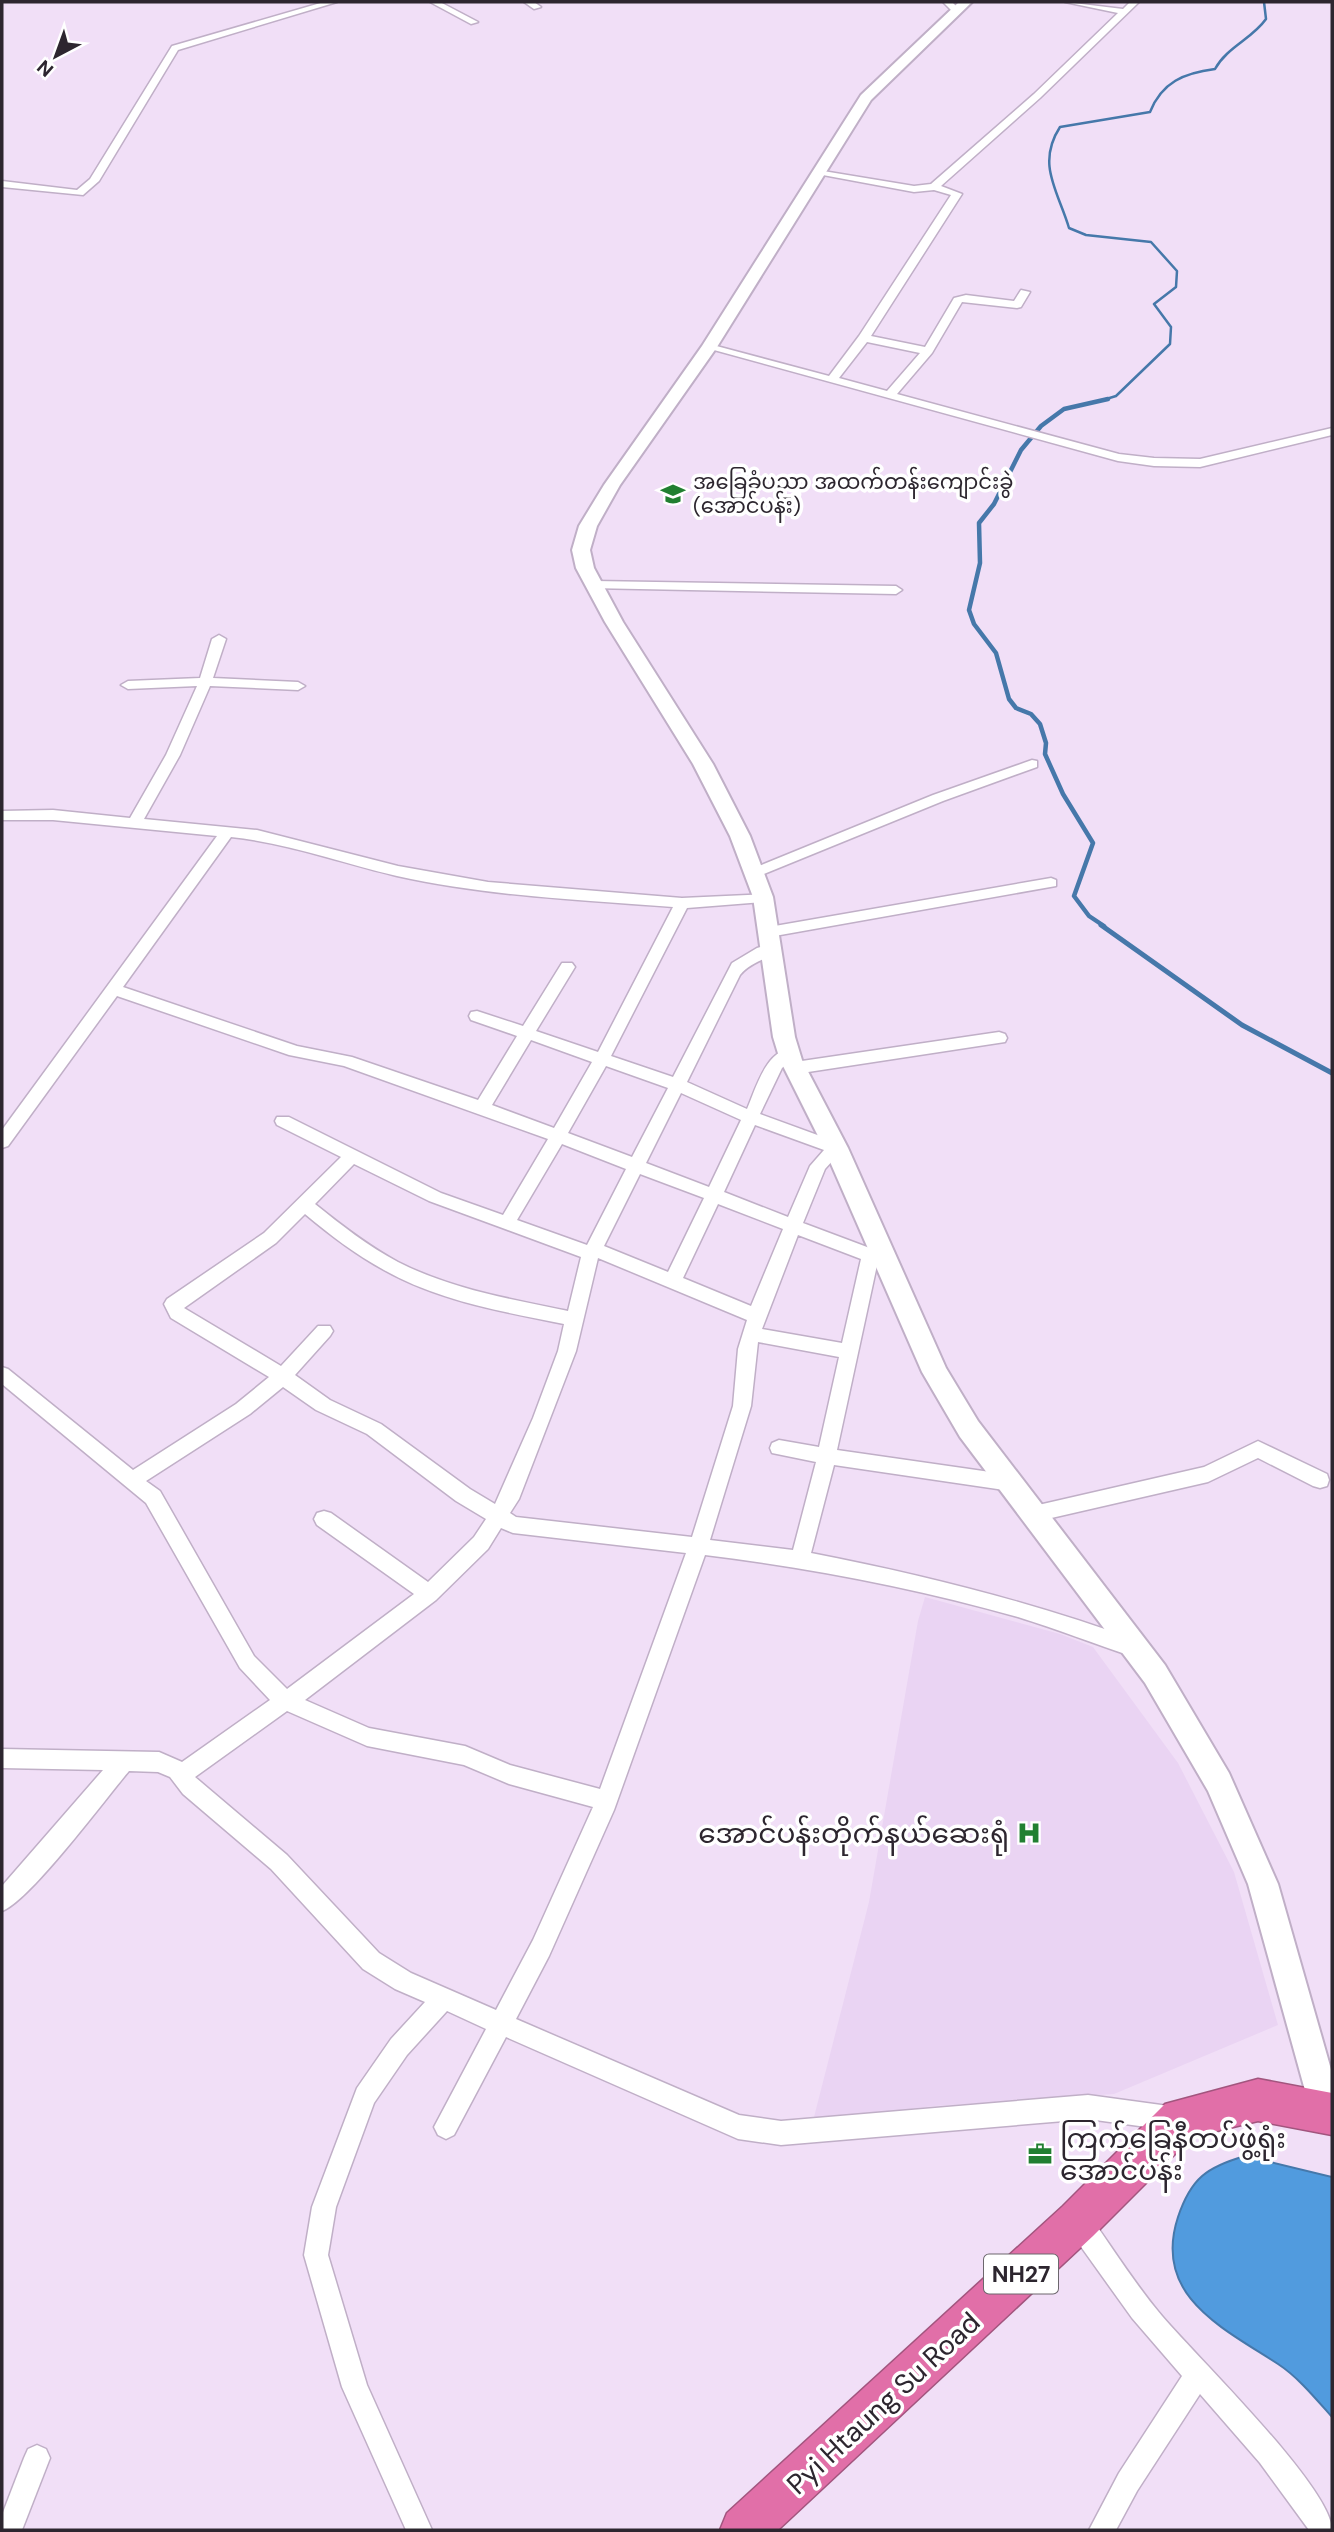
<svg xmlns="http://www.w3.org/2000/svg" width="1334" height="2532" font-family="'DM Sans','Noto Sans Myanmar',sans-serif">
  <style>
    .built { fill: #ead4f3 }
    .water { fill: #519bde; stroke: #4678aa; stroke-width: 2 }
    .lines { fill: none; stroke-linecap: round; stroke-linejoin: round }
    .stream-far2 { stroke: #4678aa; stroke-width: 2.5 }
    .stream-far1 { stroke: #4678aa; stroke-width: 4.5 }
    .stream { stroke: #4678aa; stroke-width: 5 }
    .street-casing { stroke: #c0afc7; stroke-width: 3 }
    .secondary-casing { stroke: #c0afc7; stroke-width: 4 }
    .highway-casing { stroke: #a2557e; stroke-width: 3 }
    .street { fill: #fff; fill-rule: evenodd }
    .secondary { fill: #fff; fill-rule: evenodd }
    .highway { fill: #e16fa8; fill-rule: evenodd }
    .labels { text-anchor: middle; stroke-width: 7; stroke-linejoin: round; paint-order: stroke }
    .far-poi-label { font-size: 21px; fill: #2d262f; stroke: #fff; text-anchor: start }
    .shield { fill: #fff; stroke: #6c676d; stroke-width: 2 }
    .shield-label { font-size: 23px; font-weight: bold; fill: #2d262f }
    .near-poi-label { font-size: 28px; fill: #2d262f; stroke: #fff; text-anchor: end }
    .near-street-label { font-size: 28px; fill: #2d262f; stroke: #fff }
  </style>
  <rect width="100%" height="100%" fill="#f1dff7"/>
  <path class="built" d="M925,1597L1060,1634L1093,1647L1178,1763L1234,1872L1278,2025L1114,2094L934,2106L813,2121L869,1902L918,1621Z"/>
  <path class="water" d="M1245,2156L1332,2177V2417C1316,2399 1298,2377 1278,2364C1223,2328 1152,2296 1178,2217C1191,2178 1207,2167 1245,2156Z"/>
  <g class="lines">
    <path class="stream-far2" d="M1103,400L1116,396L1170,344L1171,327L1154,304L1176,287L1177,271L1151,242L1086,235L1069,228C1058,191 1036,164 1060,127L1150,112C1162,82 1184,73 1215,69C1227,47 1252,39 1266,19L1264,2"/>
    <path class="stream-far1" d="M1104,926L1089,916L1074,896L1093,843L1063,794L1045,754L1046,743L1040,724L1031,714L1016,708L1009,699L996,653L974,624L969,610L980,563L979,523L994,504L1021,450L1041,426L1064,409L1108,399"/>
    <path class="stream" d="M1101,925L1242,1025L1332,1073"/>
    <g class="street-casing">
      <g id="street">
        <path d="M324,2H337L178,50L99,181L83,195L2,187V181L77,190L90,179L172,46Z"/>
        <path d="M430,2H440L478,22L471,24Z"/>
        <path d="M524,2H534L541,7L534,9Z"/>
        <path d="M943,2H952L961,11L954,13Z"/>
        <path d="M1065,2L1123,9L1130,2H1139L1040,98L941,186L962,194L871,336L925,347L954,298L966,295L1014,301L1021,290L1030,292L1021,307L1017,308L962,302L932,353L897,394L1119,454L1154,458L1200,459L1332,428V435L1200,467L1154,466L1118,461L703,347L709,344L829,376L859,336L951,195L934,190L914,192L812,173L817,170L914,186L931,184L1034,94L1118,13ZM867,342L920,353L887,391L839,378Z"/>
        <path d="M594,581L896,586L902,590L896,594L589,588L588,585Z"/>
        <path d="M219,635L226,639L213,678L298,682L305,686L298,690L210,686L180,755L144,819L257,830L398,866L488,882L682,898L768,894L770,897L763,902L687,908L611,1056L673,1077L732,963L757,948L771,944L776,945L779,949C768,960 751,961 740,975L687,1082L747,1109C755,1091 768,1043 795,1051L797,1055L782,1068L760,1114L842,1144L844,1148L825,1169L803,1223L891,1256L894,1261L891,1266L885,1268L877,1265L837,1450L1011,1475L1018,1477L1021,1483L1018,1489L1011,1491L834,1465L811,1553C924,1575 1033,1602 1141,1642L1144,1648L1141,1654L1134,1657C1095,1644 1057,1629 1018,1617C915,1588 811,1568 705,1555L614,1810L549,1956L516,2019L739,2115L781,2121L1088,2095L1176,2107L1184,2111L1188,2119L1184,2127L1176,2131L1088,2119L781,2145L738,2139L506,2037L454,2135L446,2139L438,2135L434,2127L486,2029L447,2011L407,2055L374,2103L336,2207L328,2255L367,2385L432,2530H406L342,2387L304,2255L312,2207L357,2088L391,2039L425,2002L395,1989L363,1969L271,1869L183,1794L170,1777L158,1772L129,1771C106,1798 29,1902 2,1911V1886L103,1770L2,1768V1749L159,1752L182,1762L270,1700L240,1668L146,1503L2,1384V1367L8,1369L133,1470L236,1404L269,1377L171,1318L164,1304L167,1299L264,1233L341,1157L277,1125L275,1121L277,1117H289L441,1193L503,1215L548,1139L344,1066L289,1055L117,996L8,1146L2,1148V1130L217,836L53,820H2V811L53,810L130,818L166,755L197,686L128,689L121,685L128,681L200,678L212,639ZM231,837C288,843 342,863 397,876C487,896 581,900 673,907L598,1052L536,1031L575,967L572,963H562L523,1026L477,1011L471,1012L469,1016L471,1020L517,1036L478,1100L352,1057L297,1046L123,987ZM531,1040L592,1062L554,1128L492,1105ZM606,1066L668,1088L632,1157L568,1133ZM681,1093L741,1120L709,1187L646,1163ZM755,1125L824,1150L810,1166L788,1217L724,1192ZM562,1144L626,1169L587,1245L517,1220ZM354,1164L429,1201L581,1257L568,1311C510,1299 451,1289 398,1262C368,1246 341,1225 315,1204ZM640,1174L704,1198L668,1272L604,1246ZM718,1204L783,1229L751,1306L683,1278ZM305,1214C330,1235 355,1254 384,1270C439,1301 504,1312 564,1324L558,1351L533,1418L495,1504L470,1489L381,1424L330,1400L295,1375L330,1336L333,1331L330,1326H318L281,1366L184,1308L276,1243ZM798,1235L861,1259L842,1343L762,1329ZM598,1258L747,1320L738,1349L733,1406L692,1537L516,1517L510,1513L519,1499L576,1351ZM758,1342L839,1357L819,1447L779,1440L772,1443L770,1448L772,1453L816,1462L793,1550L710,1540L751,1406ZM283,1387L316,1410L367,1434L456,1501L486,1519L474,1537L428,1582L331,1513L324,1511L317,1513L314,1519L317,1525L414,1594L287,1689L254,1656L160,1491L146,1481L250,1414ZM501,1528L513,1533L686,1553L600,1789L510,1765L465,1746L369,1728L305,1700L436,1600L488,1549ZM287,1711L367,1746L464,1765L509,1784L593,1807L533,1940L496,2010L411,1973L379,1953L287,1855L195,1777Z"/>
        <path d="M1032,760L1037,761V767L943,801L759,876H749L747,873L749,870L933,795Z"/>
        <path d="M1051,878L1056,880V886L769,937L761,932L769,927Z"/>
        <path d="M999,1032L1005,1034L1007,1038L1005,1042L795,1074L787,1068L795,1062Z"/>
        <path d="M1258,1441L1327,1474L1329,1480L1327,1486L1320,1488L1313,1486L1258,1458L1208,1482L1034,1522L1027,1520L1024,1514L1027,1508L1034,1506L1204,1467Z"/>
        <path d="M1078,2209L1087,2212C1112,2247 1134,2283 1162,2316C1194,2354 1332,2488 1332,2530H1309L1260,2463L1200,2394L1137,2491L1116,2530H1089L1119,2473L1182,2376L1132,2318L1069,2230L1066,2221L1069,2212Z"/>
        <path d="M37,2445L46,2449L50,2458L22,2530H2V2515L24,2458L28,2449Z"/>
      </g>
    </g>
    <g class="secondary-casing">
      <path id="secondary" d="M959,2H972L871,100L717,347L620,485L597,526L590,550L594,568L623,622L713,764L750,836L773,897L795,1037L802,1060L848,1148L946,1368L978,1421L1165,1665L1229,1773L1278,1884L1332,2073V2126L1327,2128L1315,2124L1311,2112L1248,1884L1208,1791L1145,1683L960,1437L922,1372L824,1148L780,1060L773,1037L753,897L730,836L693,764L605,622L576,568L572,550L579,526L604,485L702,346L861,95Z"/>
    </g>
    <g class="highway-casing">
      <path id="highway" d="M1258,2079L1332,2093V2135L1258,2121L1192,2137L1093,2236L778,2530H720L727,2513L1063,2206L1165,2104Z"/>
    </g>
    <use href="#street" class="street"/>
    <use href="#secondary" class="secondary"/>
    <use href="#highway" class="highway"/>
  </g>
  <defs>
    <g id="school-bare" transform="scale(1.89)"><path d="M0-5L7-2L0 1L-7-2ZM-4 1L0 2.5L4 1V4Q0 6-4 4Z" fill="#217f31" stroke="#fff" stroke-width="2.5" paint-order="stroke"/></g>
    <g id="hospital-bare" transform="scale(1.89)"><path d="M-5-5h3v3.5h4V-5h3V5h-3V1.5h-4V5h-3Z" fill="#217f31" stroke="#fff" stroke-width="2.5" paint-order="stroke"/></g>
    <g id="office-bare" transform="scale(1.89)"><path d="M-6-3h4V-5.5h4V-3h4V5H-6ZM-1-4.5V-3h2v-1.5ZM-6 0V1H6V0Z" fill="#217f31" stroke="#fff" stroke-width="2.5" paint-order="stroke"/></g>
  </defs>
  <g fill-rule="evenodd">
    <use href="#school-bare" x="673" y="494"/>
    <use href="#hospital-bare" x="1029" y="1833"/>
    <use href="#office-bare" x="1040" y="2154"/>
  </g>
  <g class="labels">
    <g class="far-poi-label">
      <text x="693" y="489">အခြေခံပညာ အထက်တန်းကျောင်းခွဲ<tspan x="693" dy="24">(အောင်ပန်း)</tspan></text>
    </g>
    <rect class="shield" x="984" y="2254.5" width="74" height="39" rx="5"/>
    <g class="shield-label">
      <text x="1021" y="2282">NH27</text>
    </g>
    <g class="near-poi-label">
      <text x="1009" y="1843">အောင်ပန်းတိုက်နယ်ဆေးရုံ</text>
      <text x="1060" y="2148" text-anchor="start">ကြက်ခြေနီတပ်ဖွဲ့ရုံး<tspan x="1060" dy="32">အောင်ပန်း</tspan></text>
    </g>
    <g class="near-street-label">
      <text transform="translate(883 2403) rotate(-43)" y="10">Pyi Htaung Su Road</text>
    </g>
  </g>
  <rect width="1334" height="2532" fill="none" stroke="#2d262f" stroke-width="7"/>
  <g transform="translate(56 56) rotate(221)" stroke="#ffffff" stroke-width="5" paint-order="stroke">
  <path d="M0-5L12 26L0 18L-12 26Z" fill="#2d262f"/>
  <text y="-10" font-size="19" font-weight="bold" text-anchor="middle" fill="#2d262f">N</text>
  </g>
</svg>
